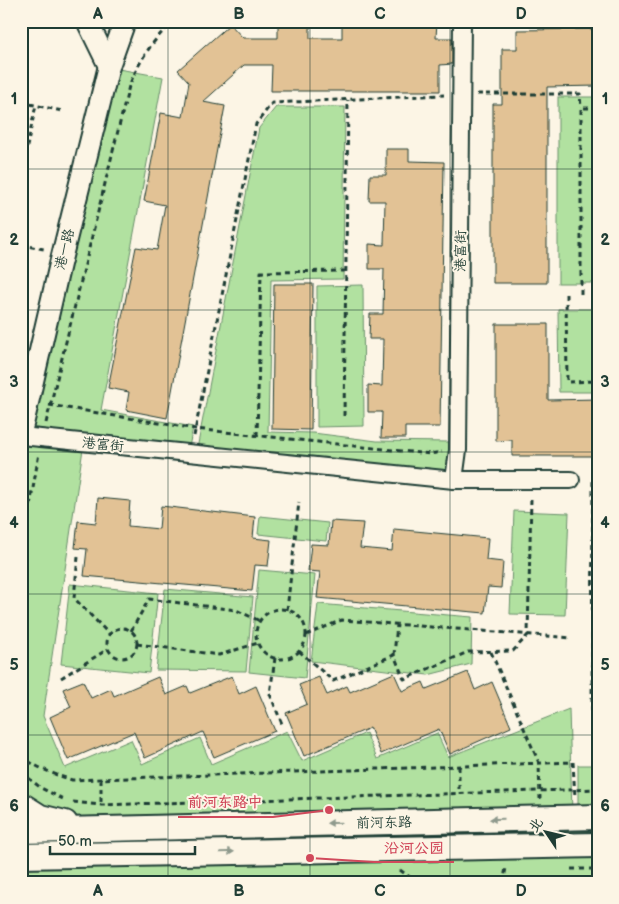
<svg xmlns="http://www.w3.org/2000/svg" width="619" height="904" font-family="'Balsamiq Sans','LXGW WenKai TC',sans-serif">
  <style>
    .green { fill: #b1e1a0; stroke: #688f6a }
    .building { fill: #e2c295; stroke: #1f3d34 }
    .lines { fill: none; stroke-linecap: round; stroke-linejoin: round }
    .minor-casing { stroke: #1f3d34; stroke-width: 20 }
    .tertiary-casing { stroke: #1f3d34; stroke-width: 24 }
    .secondary-casing { stroke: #1f3d34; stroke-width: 28 }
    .path { stroke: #1f3d34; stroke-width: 3; stroke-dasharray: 5 4; stroke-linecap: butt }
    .minor { stroke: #fcf5e5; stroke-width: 16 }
    .tertiary { stroke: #fcf5e5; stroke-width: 20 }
    .secondary { stroke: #fcf5e5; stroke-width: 24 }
    .oneway { fill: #8e998c }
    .grid { fill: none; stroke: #1f3d34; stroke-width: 1; stroke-opacity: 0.55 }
    .labels { text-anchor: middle; stroke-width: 4; stroke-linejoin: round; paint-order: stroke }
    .street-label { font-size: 14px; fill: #1f3d34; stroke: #fcf5e5 }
    .leader { fill: none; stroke: #d1495b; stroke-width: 2 }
    .callout-dot { fill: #d1495b; stroke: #fcf5e5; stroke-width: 2 }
    .callout-label { font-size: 15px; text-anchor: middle; font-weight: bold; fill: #d1495b; stroke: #fcf5e5; stroke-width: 4; stroke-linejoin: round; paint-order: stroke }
    .neatline { fill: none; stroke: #1f3d34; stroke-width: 2 }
    .grid-label { font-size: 16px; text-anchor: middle; font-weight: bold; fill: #1f3d34 }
  </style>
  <rect width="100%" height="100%" fill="#fcf5e5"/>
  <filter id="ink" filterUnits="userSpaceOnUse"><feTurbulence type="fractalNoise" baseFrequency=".02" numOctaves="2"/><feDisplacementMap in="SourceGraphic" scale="10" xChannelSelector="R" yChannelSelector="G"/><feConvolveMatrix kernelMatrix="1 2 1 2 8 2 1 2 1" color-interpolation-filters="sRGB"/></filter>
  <g filter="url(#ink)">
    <g class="green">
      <path d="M113,68L163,77L101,410L193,427L189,447L26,431Z"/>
      <rect x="558" y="97" width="40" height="186"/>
      <path d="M276,107H345L343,279L271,280L268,432L313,433L377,441L449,442L447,474L197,449L259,128Z"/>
      <path d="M363,285L364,426L317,427V286Z"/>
      <path d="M558,309H598V392H559Z"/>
      <path d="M23,442L83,449L43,716L65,768L131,740L142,764L200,738L211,764L287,731L302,761L366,733L377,759L437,733L448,757L569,709L572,813L72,821L21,801V454Z"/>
      <path d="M514,511L569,513L565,615L510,614Z"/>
      <path d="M260,516L328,523L326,541L258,534Z"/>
      <path d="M259,570L315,575L305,678L249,672Z"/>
      <path d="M70,584L158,593L149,673L61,664Z"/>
      <path d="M165,589L253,597L246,671L156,670Z"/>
      <path d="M318,604L472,617L471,664L428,675L311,661Z"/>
      <rect x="578" y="765" width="20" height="49"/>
      <path d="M598,818V883H21V833Z"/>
    </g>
    <g class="building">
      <path d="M278,21H310V38H342V21H437L436,38H452V64L440,65V91H271L272,65H244L203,102L225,106L167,418L126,410L129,392L108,388L136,247L157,250L165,205L144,201L161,113L183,117L189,82L178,70L230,24L243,38H278Z"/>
      <path d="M598,29V86L547,87V283H493V104H502V49H517V30Z"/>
      <path d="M386,149H409V161L444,162L440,427H405V438H381L382,412H368V385L382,386L383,339H369L370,314H383L384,269H369V244L384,245L385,201H369L370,175H386Z"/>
      <path d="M274,284H313L311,430L272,429Z"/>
      <path d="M496,324H548V400L598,399V456H512V440L496,441Z"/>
      <path d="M98,498L130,501L128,526L159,529L161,506L255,517L253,538L271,540L268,566L255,565L252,591L84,576L87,549L75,548L78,521L96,523Z"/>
      <path d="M331,521L363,523L360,548L392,551L394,529L488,538L486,560L503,562L501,588L488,587L485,613L317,598L320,572L308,571L311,544L329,545Z"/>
      <path d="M468,672L475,690L492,682L511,727L450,754L439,729L381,754L370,728L304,756L286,713L307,704L299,685L319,677L327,695L347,686L350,692L394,673L402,691L423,682L426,689Z"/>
      <path d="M232,676L239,694L256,686L275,731L214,757L203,732L145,758L134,732L68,760L50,717L71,707L63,689L83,681L91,698L111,689L114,696L158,677L166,695L187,686L190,693Z"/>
    </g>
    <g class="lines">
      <g class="minor-casing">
        <g id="minor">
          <path d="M21,436L454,480L458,450L462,21"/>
          <path d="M454,480H571"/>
        </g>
      </g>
      <g class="tertiary-casing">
        <g id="tertiary">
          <path d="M87,21L109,66"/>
          <path d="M21,433L60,264L109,66L125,21"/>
        </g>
      </g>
      <g class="secondary-casing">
        <g id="secondary">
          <path d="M21,805L40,817L65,823"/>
          <path d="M21,831L598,817"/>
          <path d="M21,856L598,845"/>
        </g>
      </g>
      <g class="path">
        <path d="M477,94H580L581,108"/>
        <path d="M21,102L62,111"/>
        <path d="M21,174L36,105"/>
        <path d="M21,245L44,249"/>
        <path d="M566,294L567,382L598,381"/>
        <path d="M581,294V108H598"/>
        <path d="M49,405L196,429L430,454L442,452"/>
        <path d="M344,416L348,100"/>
        <path d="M46,423L129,86C140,60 152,40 174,21"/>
        <path d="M194,436L256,124L272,103L444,95"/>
        <path d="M257,436L261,272L346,271"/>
        <path d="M593,481L592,720H598"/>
        <path d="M21,492L33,493"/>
        <path d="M78,557L74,598L110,635"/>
        <path d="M21,559L39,453"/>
        <circle cx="281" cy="634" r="25"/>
        <path d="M287,610L299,502"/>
        <circle cx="122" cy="643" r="15"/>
        <path d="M131,631L149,599L236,610L260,621"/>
        <path d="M306,635L342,620L572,638"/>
        <path d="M137,644L219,655L258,643"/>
        <path d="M299,651L333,681L394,655L404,679L468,652L513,651L528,635L531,498"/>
        <path d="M491,652L539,763L540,799"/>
        <path d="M394,655L397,625"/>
        <path d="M275,658L270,694L282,724"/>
        <path d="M61,678L108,649"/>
        <path d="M21,756C37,768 53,774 72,780L573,762L575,798"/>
        <path d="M459,766V792"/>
        <path d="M21,772L41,788L63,799"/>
        <path d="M21,777L30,763"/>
        <path d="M101,779V806"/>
        <path d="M73,802L101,805L598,789"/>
        <path d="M571,869H598"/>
        <path d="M400,870L418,883"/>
        <path d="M503,883L506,868"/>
      </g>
      <use href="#minor" class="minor"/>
      <use href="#tertiary" class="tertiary"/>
      <use href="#secondary" class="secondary"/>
    </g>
    <defs><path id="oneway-solid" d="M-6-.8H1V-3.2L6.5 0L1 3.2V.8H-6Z" transform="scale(1.25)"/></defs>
    <g class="oneway">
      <use href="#oneway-solid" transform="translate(497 819) rotate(179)"/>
      <use href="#oneway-solid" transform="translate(334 823) rotate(179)"/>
      <use href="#oneway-solid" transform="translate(227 852) rotate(-1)"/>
    </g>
  </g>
  <path class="grid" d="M168,21V883M310,21V883M450,21V883M21,169H598M21,310H598M21,452H598M21,594H598M21,735H598"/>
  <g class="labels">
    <g class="street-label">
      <text transform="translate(64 249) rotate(-76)" y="5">港一路</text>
      <text transform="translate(460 251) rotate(-89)" y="5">港富街</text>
      <text transform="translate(103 444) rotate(6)" y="5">港富街</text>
      <text transform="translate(384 822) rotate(-1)" y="5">前河东路</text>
    </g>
  </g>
  <path class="leader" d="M329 810L273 817H178M310 858L374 862H454"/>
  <g class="callout-dot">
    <circle cx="329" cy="810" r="5"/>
    <circle cx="310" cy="858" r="5"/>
  </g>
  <g class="callout-label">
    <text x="225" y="807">前河东路中</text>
    <text x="414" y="853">沿河公园</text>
  </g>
  <rect width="619" height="904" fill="none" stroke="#fcf5e5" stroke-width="55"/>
  <g transform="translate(546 832) rotate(305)" stroke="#fcf5e5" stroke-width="4" paint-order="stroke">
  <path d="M0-4L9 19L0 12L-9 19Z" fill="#1f3d34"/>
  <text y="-8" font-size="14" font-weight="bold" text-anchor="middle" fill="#1f3d34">北</text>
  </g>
  <path d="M50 846v8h145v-8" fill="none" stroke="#1f3d34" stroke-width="2.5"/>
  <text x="58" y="846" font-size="15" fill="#1f3d34" stroke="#fcf5e5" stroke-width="4" paint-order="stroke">50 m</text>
  <rect x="28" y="28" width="564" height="848" class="neatline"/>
  <g class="grid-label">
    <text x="98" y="19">A</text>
    <text x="239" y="19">B</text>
    <text x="380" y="19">C</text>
    <text x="521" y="19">D</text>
    <text x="14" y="104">1</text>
    <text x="605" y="104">1</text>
    <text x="14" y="245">2</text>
    <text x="605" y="245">2</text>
    <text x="14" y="387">3</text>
    <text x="605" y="387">3</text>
    <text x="14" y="528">4</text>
    <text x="605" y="528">4</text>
    <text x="14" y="670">5</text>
    <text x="605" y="670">5</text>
    <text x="14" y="811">6</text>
    <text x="605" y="811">6</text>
    <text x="98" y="896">A</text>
    <text x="239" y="896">B</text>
    <text x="380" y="896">C</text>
    <text x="521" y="896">D</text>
  </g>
</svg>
